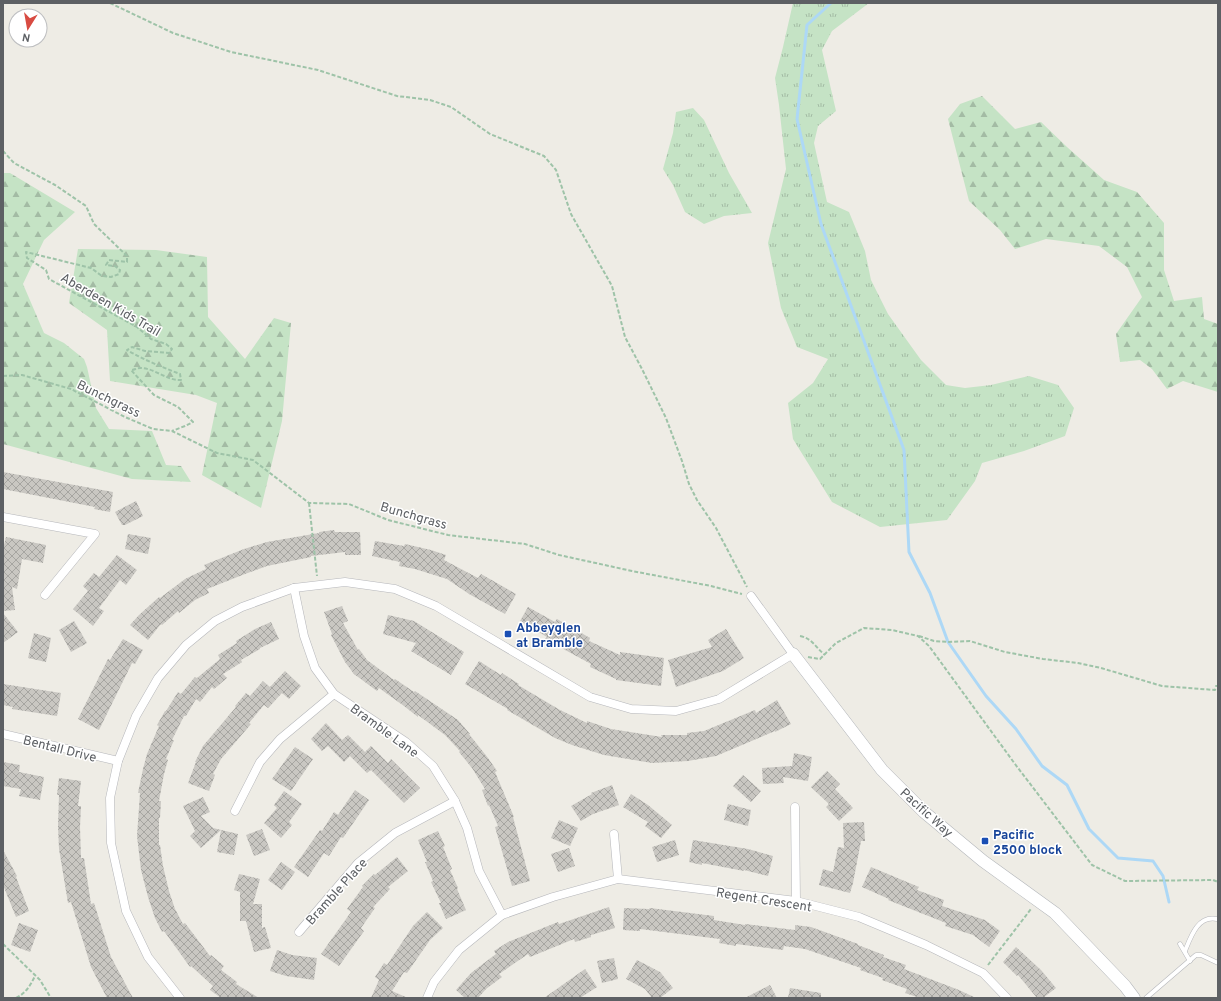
<svg xmlns="http://www.w3.org/2000/svg" width="1221" height="1001" font-family="Overpass,sans-serif">
  <style>
    .grass { fill: url(#grass-tufts) }
    .forest { fill: url(#forest-firs) }
    .lines { fill: none; stroke-linecap: round; stroke-linejoin: round }
    .stream { stroke: #add8f6; stroke-width: 3 }
    .building { fill: url(#building-cross-hatch) }
    .lane-casing { stroke: #b6b7bb; stroke-width: 5 }
    .street-casing { stroke: #b6b7bb; stroke-width: 9 }
    .secondary-casing { stroke: #b4b7bb; stroke-width: 13 }
    .path { stroke: #9ec3a8; stroke-width: 2; stroke-dasharray: 4 2; stroke-linecap: butt }
    .lane { stroke: #fff; stroke-width: 4 }
    .street { stroke: #fff; stroke-width: 8 }
    .secondary { stroke: #fff; stroke-width: 12 }
    .transit-dot { fill: #1a4fb4; stroke: #fff; stroke-width: 1.5 }
    .labels { text-anchor: middle; stroke-width: 3; stroke-linejoin: round; paint-order: stroke }
    .street-label { font-size: 13px; fill: #5d6064; stroke: #fff }
    .transit-label { font-size: 13px; font-weight: bold; fill: #164399; stroke: #fff; text-anchor: start }
  </style>
  <defs>
    <pattern id="grass-tufts" width="24" height="20" patternUnits="userSpaceOnUse"><rect width="24" height="20" fill="#c5e3c5"/><path d="M3 7l-1-3M5 7V3M7 7l1-3M15 17l-1-3M17 17v-4M19 17l1-3" fill="none" stroke="#a3bba4"/></pattern>
    <pattern id="forest-firs" width="22" height="20" patternUnits="userSpaceOnUse"><rect width="22" height="20" fill="#c5e3c5"/><path d="M5 1l3.5 6h-7zM16 11l3.5 6h-7z" fill="#a3bba4"/></pattern>
    <pattern id="building-cross-hatch" width="8" height="8" patternUnits="userSpaceOnUse"><rect width="8" height="8" fill="#c9c7c2"/><path d="M0 0l8 8M0 8l8-8" fill="none" stroke="#a6a5a1"/></pattern>
  </defs>
  <rect width="100%" height="100%" fill="#eeece5"/>
  <g class="grass">
    <path d="M793,3H869L832,31L822,50L836,111L818,126L814,143L827,202L849,212L865,251L871,280L888,314L921,360L946,385L965,388L991,385L1029,376L1058,385L1074,408L1065,436L1024,451L982,463L975,481L947,520L880,527L832,502L793,439L788,403L813,383L828,359L797,347L781,308L768,243L786,169L779,105L775,78L783,47Z"/>
    <path d="M693,108L704,120L729,173L752,213L724,216L704,224L685,212L673,185L663,169L673,133L676,112Z"/>
  </g>
  <g class="forest">
    <path d="M982,96L1015,129L1041,122L1067,147L1104,180L1137,192L1164,223V270L1174,301L1202,297L1204,319L1218,324V392L1183,381L1167,389L1152,369L1140,360L1120,362L1116,334L1142,297L1127,267L1099,246L1046,239L1015,249L1000,230L969,201L948,119L960,104Z"/>
    <path d="M3,173H10L75,212L44,240L23,284L44,333L64,343L84,359L87,367L96,408L109,429L152,431L166,465L181,466L191,482L132,479L3,444Z"/>
    <path d="M78,249L156,250L207,257L208,317L245,359L274,318L291,323L282,421L261,508L202,475L217,403L196,395L110,381L107,330L69,303Z"/>
  </g>
  <g class="lines">
    <path class="stream" d="M831,3L807,25L797,119L821,224L904,450L909,552L930,593L948,642L986,696L1016,729L1042,766L1067,785L1089,829L1118,858L1153,861L1163,876L1169,902"/>
  </g>
  <g class="building">
    <path d="M3,472L113,492L110,512L94,509L95,507L3,489Z"/>
    <path d="M136,501L143,516L125,525H122L115,512Z"/>
    <path d="M334,530L335,532H360L361,555H345V552L311,556V557L267,566L245,574L207,589L209,593L195,600L179,613L178,611L162,625L161,624L148,640L130,625L139,615L159,597L160,598L185,579L206,569L204,565L244,549L267,542L319,533V532Z"/>
    <path d="M128,534L151,538L148,554L125,549Z"/>
    <path d="M6,537L46,545L43,563L22,559L17,589L12,587L15,610L3,611V549Z"/>
    <path d="M375,541L404,546L405,544L431,550L446,555L444,560L478,578L481,574L516,594L505,614L469,594L447,579L415,569L399,566L400,562L372,556Z"/>
    <path d="M117,555L137,570L126,585L120,580L99,608L104,611L93,626L73,609L88,591L83,586L94,573L99,577Z"/>
    <path d="M342,606L348,621L343,623L358,650L359,649L367,660L394,680L395,679L414,692L415,691L458,720L470,734H469L488,758L497,771L495,772L514,817H513L530,881L512,886L495,827L498,826L489,805L488,806L482,790L485,789L472,768L459,752L460,751L445,735L418,715V717L404,706L379,688L377,691L354,674L345,662L331,635L332,634L324,612Z"/>
    <path d="M528,607L555,622L557,619L590,638L589,641L620,655V652L664,658L661,686L616,680V679L590,667L591,664L545,639L547,637L520,621Z"/>
    <path d="M3,613L18,632L3,643Z"/>
    <path d="M388,615L414,621L464,652L451,675L411,651L416,643L383,634Z"/>
    <path d="M74,621L87,643L71,652L59,630Z"/>
    <path d="M271,622L279,639L260,648V649L241,660L242,662L223,674L227,678L214,689L212,687L200,702L196,699L186,716H184L172,740H174L166,759L168,760L164,774L159,801H161L160,818H159V845H160L163,866L169,891L175,909L183,924L185,923L210,956L211,955L224,966L221,970L237,982L236,984L259,998H221L210,990L213,986L191,966L190,967L164,931L162,932L155,918L148,897L141,870L137,836L140,793H138L143,769L147,754L159,726L157,725L165,711H166L178,692L181,694L195,677L197,678L220,659L218,655L237,643L236,641L255,629Z"/>
    <path d="M726,629L744,658L723,671L676,687L668,660L712,647L708,640Z"/>
    <path d="M34,633L51,638L46,662L28,658Z"/>
    <path d="M123,639L143,650L135,664L132,663L99,730L78,719L108,659L110,660Z"/>
    <path d="M479,661L501,675L502,673L519,684L518,685L560,710L587,723V721L611,729L662,737L661,735H687V733L704,731L755,710L756,713L777,700L791,724L775,732V731L716,756L688,761L652,763L604,755L572,745L555,738L507,710L508,709L465,684Z"/>
    <path d="M285,671L301,686L289,699L282,693L268,708L264,705L249,723L251,724L221,759L213,774L215,775L209,791L188,783L196,762H195L203,746L236,707L235,706L246,693L250,696L263,681L270,687Z"/>
    <path d="M3,684L61,693L57,716L12,709L13,707L3,705Z"/>
    <path d="M326,723L342,740L348,735L365,752L371,746L388,763L391,759L420,788L404,803L371,770L367,773L350,756L344,762L328,746L322,751L311,739Z"/>
    <path d="M295,747L313,759L291,791L272,779Z"/>
    <path d="M794,753L812,757L808,781L783,777L784,783L763,784L762,768L792,766Z"/>
    <path d="M3,762L20,765L19,772L44,777L40,800L19,796L21,789L3,786Z"/>
    <path d="M827,771L840,784L835,789L853,808L839,821L826,807L829,804L811,787Z"/>
    <path d="M743,775L761,791L751,802L733,786Z"/>
    <path d="M59,778L81,781L78,806H81L80,827L81,858H84L91,904L94,903L111,957L133,998H107L91,967L71,902L68,903L59,849L58,826L59,795H57Z"/>
    <path d="M612,785L619,805L593,814L581,821L571,806L592,794L591,793Z"/>
    <path d="M355,790L369,800L343,838L341,837L329,856L324,853L308,877L294,867L320,830L322,831L334,812L338,815Z"/>
    <path d="M284,791L302,804L289,822L292,825L281,838L264,823L277,808L274,805Z"/>
    <path d="M631,794L648,805L672,825L661,838L645,826L648,822L623,807Z"/>
    <path d="M203,797L210,812L201,816L213,828L238,834L234,855L217,852L221,830L201,848L190,836L195,831L183,806Z"/>
    <path d="M728,804L751,810L748,826L724,820Z"/>
    <path d="M559,820L578,828L570,846L551,838Z"/>
    <path d="M864,822L865,841H861L853,883L850,893L819,885L823,869L833,872L838,847L844,848L843,823Z"/>
    <path d="M262,829L270,850L254,856L246,835Z"/>
    <path d="M438,831L445,846L443,847L452,869L450,870L458,888L457,889L466,910L446,919L439,903H441L431,882L433,881L425,862H427L418,840Z"/>
    <path d="M675,840L679,855L657,862L652,847Z"/>
    <path d="M693,840L748,849L773,856L768,876L744,870V871L702,863V865L689,862Z"/>
    <path d="M569,848L575,866L558,872L551,854Z"/>
    <path d="M3,850L17,876L16,877L29,911L16,917L3,885Z"/>
    <path d="M397,857L408,871L388,887L390,889L373,907L375,908L361,928L364,931L339,966L321,954L351,912L347,909L363,887L362,886L374,874L375,875Z"/>
    <path d="M281,862L295,872L282,890L268,880Z"/>
    <path d="M871,867L919,887L917,890L944,900L942,906L985,920L1000,931L989,947L973,935L945,926L946,923L888,900L889,899L862,887Z"/>
    <path d="M239,874L260,879L253,904H262V928L265,927L271,948L254,952L246,921H240V892L234,890Z"/>
    <path d="M609,907L615,928L591,935V937L575,942L574,939L530,957L528,954L499,974L502,977L486,989L478,998H465L456,990L471,973L496,954L494,951L508,942L558,922L559,924Z"/>
    <path d="M624,908L649,909L650,908L714,916V920L745,925V924L795,930V925L811,927L858,944V945L884,955L883,957L906,965L904,969L959,990L976,998H920L905,993L907,989L882,980L883,978L860,970L861,968L805,949L784,946L783,950L736,944V946L719,943L720,939L640,929V931L623,930Z"/>
    <path d="M427,912L443,928L430,940L407,973L404,972L392,991L408,998H371L379,980L375,977L384,963L387,965L413,926Z"/>
    <path d="M19,923L38,930L30,952L11,945Z"/>
    <path d="M1016,947L1041,970L1056,988L1043,998H1037L1018,975L1017,976L1003,962Z"/>
    <path d="M277,950L292,955L317,958L314,980L286,976L270,971Z"/>
    <path d="M614,958L618,979L602,983L597,961Z"/>
    <path d="M637,960L660,972L673,988L660,998H652L645,989L626,979Z"/>
    <path d="M585,969L597,987L580,998H544Z"/>
    <path d="M770,985L777,998H745Z"/>
    <path d="M790,988L821,993V998H788Z"/>
  </g>
  <g class="lines">
    <g class="lane-casing">
      <g id="lane">
        <path d="M1180,944L1190,961"/>
        <path d="M1185,951C1191,936 1198,915 1217,919"/>
        <path d="M1146,998L1196,955H1201L1218,963"/>
      </g>
    </g>
    <g class="street-casing">
      <g id="street">
        <path d="M3,517L95,534L45,595"/>
        <path d="M294,588L304,636L315,668L334,694L406,742L433,766L455,801L467,828L479,871L502,915"/>
        <path d="M3,734L118,761"/>
        <path d="M795,807L796,901"/>
        <path d="M235,811L260,762L280,739L334,694"/>
        <path d="M614,834L618,879"/>
        <path d="M299,932L358,863L395,833L455,801"/>
        <path d="M180,998L148,957L126,911L111,843L110,798L118,761L136,716L158,678L186,645L215,621L242,607L294,588L345,582L395,589L436,606L590,697L631,709L676,711L719,699L793,654L751,596"/>
        <path d="M427,998L434,982L459,950L502,915L553,897L618,879L796,901L859,917L926,945L983,973L1007,998"/>
      </g>
    </g>
    <g class="secondary-casing">
      <path id="secondary" d="M793,654L882,770L924,812L983,861L1055,913L1125,986L1134,998"/>
    </g>
    <g class="path">
      <path d="M110,3L173,33L231,52L318,70L397,96L430,100L451,107L490,134L544,156L556,170L571,214L612,286L625,337L642,369L666,418L682,461L689,484L697,500L716,528L747,587"/>
      <path d="M3,151L14,163L55,185L86,206L94,224L127,256V262L109,260L106,265L115,266L120,270L119,274L111,277L102,276L91,268L26,252L27,258L46,270L49,279L137,327L151,339L166,344L172,349L169,353L145,351L132,347L127,350C144,360 162,367 180,374L181,380C167,381 155,368 140,368C137,368 134,370 131,370L154,395L178,407L193,422L185,426L172,431"/>
      <path d="M3,376L22,375L71,389L125,417L153,429L172,431L217,453L253,460L309,503L349,504L388,520L448,535L525,544L559,555L632,571L711,586L742,594"/>
      <path d="M309,503L317,576"/>
      <path d="M800,636C812,638 816,648 825,655"/>
      <path d="M919,636L934,641L948,642L970,641L1005,652L1043,659L1078,663L1101,668L1162,686L1215,690L1216,686H1218"/>
      <path d="M808,657L820,659L836,643L864,628L892,630L918,636L929,646L1015,764L1092,865L1125,881L1213,880L1218,882"/>
      <path d="M3,944L40,980L51,998"/>
      <path d="M988,965L1031,909"/>
      <path d="M16,998C26,993 30,986 35,976"/>
    </g>
    <use href="#lane" class="lane"/>
    <use href="#street" class="street"/>
    <use href="#secondary" class="secondary"/>
  </g>
  <g class="transit-dot">
    <rect x="504" y="630" width="8" height="8" rx="2"/>
    <rect x="981" y="837" width="8" height="8" rx="2"/>
  </g>
  <g class="labels">
    <g class="street-label">
      <text transform="translate(111 304) rotate(30)" y="5">Aberdeen Kids Trail</text>
      <text transform="translate(109 398) rotate(26)" y="5">Bunchgrass</text>
      <text transform="translate(414 515) rotate(16)" y="5">Bunchgrass</text>
      <text transform="translate(385 730) rotate(36)" y="5">Bramble Lane</text>
      <text transform="translate(60 748) rotate(14)" y="5">Bentall Drive</text>
      <text transform="translate(927 812) rotate(42)" y="5">Pacific Way</text>
      <text transform="translate(336 891) rotate(-48)" y="5">Bramble Place</text>
      <text transform="translate(764 899) rotate(9)" y="5">Regent Crescent</text>
    </g>
    <g class="transit-label">
      <text x="516" y="632">Abbeyglen<tspan x="516" dy="15">at Bramble</tspan></text>
      <text x="993" y="839">Pacific<tspan x="993" dy="15">2500 block</tspan></text>
    </g>
  </g>
  <rect width="1221" height="1001" fill="none" stroke="#5d6064" stroke-width="8"/>
  <g transform="translate(28 28) rotate(191)"><circle r="19" fill="#ffffff" stroke="#bebfc1"/>
  <path d="M0-3L7 15L0 10L-7 15Z" fill="#d84b42"/>
  <text y="-6" font-size="11" font-weight="bold" text-anchor="middle" fill="#5d6064">N</text>
  </g>
</svg>
